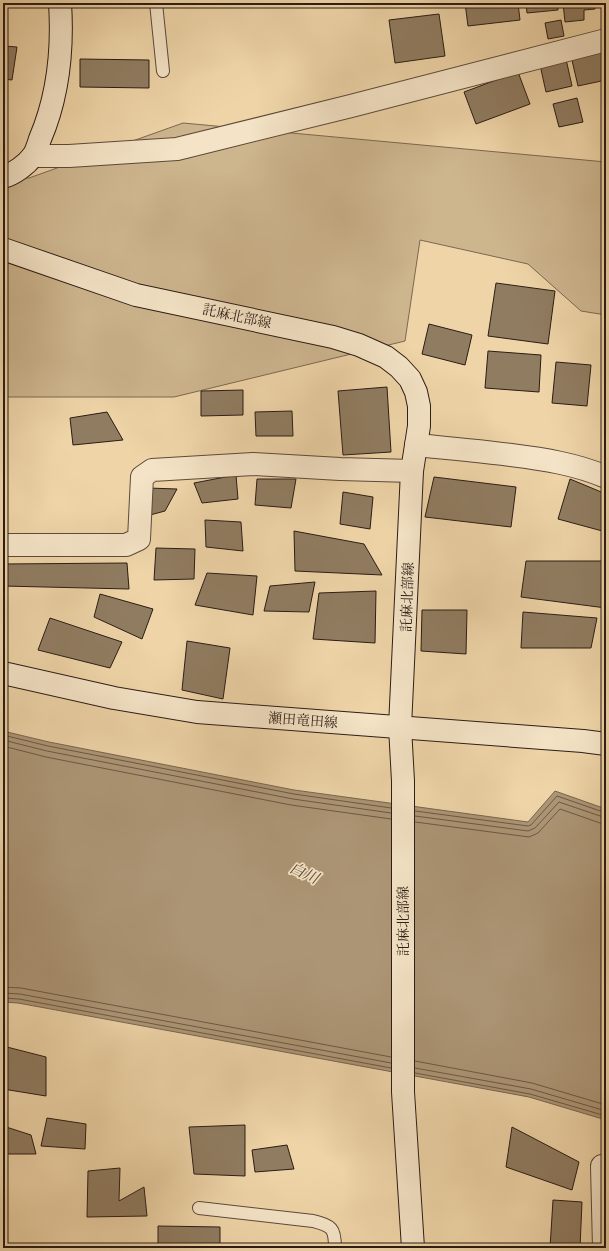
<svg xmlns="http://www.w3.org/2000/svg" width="609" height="1251" font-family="'Gentium Book Plus','Noto Serif JP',serif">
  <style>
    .green { fill: #cdb58e; stroke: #7c6852 }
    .water { fill: #ac9575; stroke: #78654f }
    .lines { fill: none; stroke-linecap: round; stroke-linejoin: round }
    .shore { stroke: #6c5845; stroke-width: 1 }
    .building { fill: #907c61; stroke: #2b1c15 }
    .lane-casing { stroke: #5c4a3a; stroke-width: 14 }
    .street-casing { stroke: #5c4a3a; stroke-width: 24 }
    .secondary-casing { stroke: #2b1c15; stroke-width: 24 }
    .lane { stroke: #f4e3c6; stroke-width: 12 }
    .street { stroke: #f4e3c6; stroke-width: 22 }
    .secondary { stroke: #f4e3c6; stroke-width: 22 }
    .labels { text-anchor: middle; stroke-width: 3.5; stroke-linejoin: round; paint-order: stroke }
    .street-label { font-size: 14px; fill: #2b1c15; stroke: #f4e3c6 }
    .water-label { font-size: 15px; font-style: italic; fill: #584637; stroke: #f4e3c6 }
  </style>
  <rect width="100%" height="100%" fill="#eed4a7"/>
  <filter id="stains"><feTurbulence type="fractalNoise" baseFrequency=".005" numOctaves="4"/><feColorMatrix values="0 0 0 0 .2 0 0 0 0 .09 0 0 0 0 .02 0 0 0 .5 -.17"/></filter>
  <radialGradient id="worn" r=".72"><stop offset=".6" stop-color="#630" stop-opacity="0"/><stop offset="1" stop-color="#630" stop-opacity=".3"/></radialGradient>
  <path class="green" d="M183,123L606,162V315L581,311L528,264L420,240L405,341L174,397H3V176L29,178Z"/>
  <path class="water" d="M3,731L49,742L294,790L528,822L555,791L606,809V1120L529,1097L18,1003L3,1002Z"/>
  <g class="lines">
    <g class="shore">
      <path d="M3,735L48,746L294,794L391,808"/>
      <path d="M3,740L47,751L293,799L391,813"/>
      <path d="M3,746L46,757L291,805L391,819"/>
      <path d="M415,811L528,826L531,825L557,796L606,813"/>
      <path d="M415,816L528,831L535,828L559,802L606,818"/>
      <path d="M415,822L529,837L538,833L560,809L600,823L606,824"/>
      <path d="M3,987L21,988L391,1057"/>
      <path d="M3,993L20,994L391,1063"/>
      <path d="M3,998L19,999L391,1068"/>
      <path d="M415,1061L532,1083L606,1105"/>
      <path d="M415,1068L531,1089L606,1111"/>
      <path d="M415,1073L530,1094L606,1116"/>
    </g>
  </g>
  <g class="building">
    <path d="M465,3H518L520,20L468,26Z"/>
    <path d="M526,3H558V10L527,13Z"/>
    <path d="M563,3H595V9L584,10V20L565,22Z"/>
    <path d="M439,14L445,56L395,63L389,20Z"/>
    <path d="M561,20L564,36L548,39L545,23Z"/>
    <path d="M3,46L17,47L12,80L3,79Z"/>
    <path d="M606,48V80L578,86L571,56Z"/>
    <path d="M80,59L149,60V88L80,87Z"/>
    <path d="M566,59L572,86L546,92L540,65Z"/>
    <path d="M518,72L530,104L476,124L464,92Z"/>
    <path d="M577,98L583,122L559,127L553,104Z"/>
    <path d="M496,283L555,291L548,344L488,336Z"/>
    <path d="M429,324L472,335L465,365L422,354Z"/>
    <path d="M488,351L541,355L539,392L485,388Z"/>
    <path d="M556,362L591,365L587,406L552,403Z"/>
    <path d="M387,387L391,452L343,455L338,391Z"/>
    <path d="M243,390V415L201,416V391Z"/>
    <path d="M292,411L293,436H256L255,412Z"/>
    <path d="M107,412L123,440L73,445L70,418Z"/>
    <path d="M236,475L238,499L202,503L194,483Z"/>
    <path d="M434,477L516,487L511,527L425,517Z"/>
    <path d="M257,479H296L291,508L255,505Z"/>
    <path d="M570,479L606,494V532L558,519Z"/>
    <path d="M148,488L177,489L165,511L150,515Z"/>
    <path d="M343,492L373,497L370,529L340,524Z"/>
    <path d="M205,520L241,522L243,551L206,547Z"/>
    <path d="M294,531L364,544L382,575L295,571Z"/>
    <path d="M156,548L195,549L194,579L154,580Z"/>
    <path d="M526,561H606V608L521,597Z"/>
    <path d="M127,563L129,589L3,586V564Z"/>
    <path d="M207,573L257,576L253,615L195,605Z"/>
    <path d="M315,582L309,612L264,611L270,586Z"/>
    <path d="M376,591L375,643L313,639L319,593Z"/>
    <path d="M100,594L153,609L142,639L94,617Z"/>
    <path d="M422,610H467L466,654L421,651Z"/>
    <path d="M523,612L597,618L591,648H521Z"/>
    <path d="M50,618L122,642L110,668L38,650Z"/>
    <path d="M187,641L230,648L223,699L182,690Z"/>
    <path d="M3,1046L46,1057V1096L3,1089Z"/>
    <path d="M47,1118L86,1124L85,1149L41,1146Z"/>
    <path d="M245,1125V1176L194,1174L189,1127Z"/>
    <path d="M3,1126L31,1135L36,1154H3Z"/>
    <path d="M512,1127L579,1162L572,1190L506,1167Z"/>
    <path d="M287,1145L294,1169L255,1172L252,1150Z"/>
    <path d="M120,1168L119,1201L144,1187L147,1216L87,1217L88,1171Z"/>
    <path d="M553,1200L582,1202L580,1248H550Z"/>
    <path d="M158,1226L220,1227V1248H158Z"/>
  </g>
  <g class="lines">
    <g class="lane-casing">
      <g id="lane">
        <path d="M156,3L163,71"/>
        <path d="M199,1208L313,1221C332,1226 335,1228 335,1248"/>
      </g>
    </g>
    <g class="street-casing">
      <g id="street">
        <path d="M33,156H69L177,149L351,106L606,40"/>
        <path d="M416,445C448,448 479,451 511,455C543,459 576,464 606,477"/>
        <path d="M3,545H126L139,539L142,477L152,470L253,464L340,469L412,471"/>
        <path d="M604,1248L602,1166L606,1167"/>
      </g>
    </g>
    <g class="secondary-casing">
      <g id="secondary">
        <path d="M3,177C14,174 26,165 33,156C36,152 38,145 40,139C58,97 63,49 60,3"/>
        <path d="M3,249L136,295L333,337L359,345L386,357L399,367L410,379L416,392L419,406V426L412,471L400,727L403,781V1092L413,1248"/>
        <path d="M3,673L114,698L197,712L583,741L606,744"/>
      </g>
    </g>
    <use href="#lane" class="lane"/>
    <use href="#street" class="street"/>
    <use href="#secondary" class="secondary"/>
  </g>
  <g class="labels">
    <g class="street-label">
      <text transform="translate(237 316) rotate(12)" y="5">託麻北部線</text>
      <text transform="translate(407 597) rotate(-88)" y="5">託麻北部線</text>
      <text transform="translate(303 720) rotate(4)" y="5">瀬田竜田線</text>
      <text transform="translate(403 921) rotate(-90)" y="5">託麻北部線</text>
    </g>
    <g class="water-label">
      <text transform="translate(304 873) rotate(25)" y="5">白川</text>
    </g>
  </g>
  <rect width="609" height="1251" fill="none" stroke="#eed4a7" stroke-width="16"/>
  <rect x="4" y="4" width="601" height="1243" fill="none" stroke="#2b1c15" stroke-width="2"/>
  <rect x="8" y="8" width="593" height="1235" fill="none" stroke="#2b1c15"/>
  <rect width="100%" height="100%" filter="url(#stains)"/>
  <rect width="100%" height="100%" fill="url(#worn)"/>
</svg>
